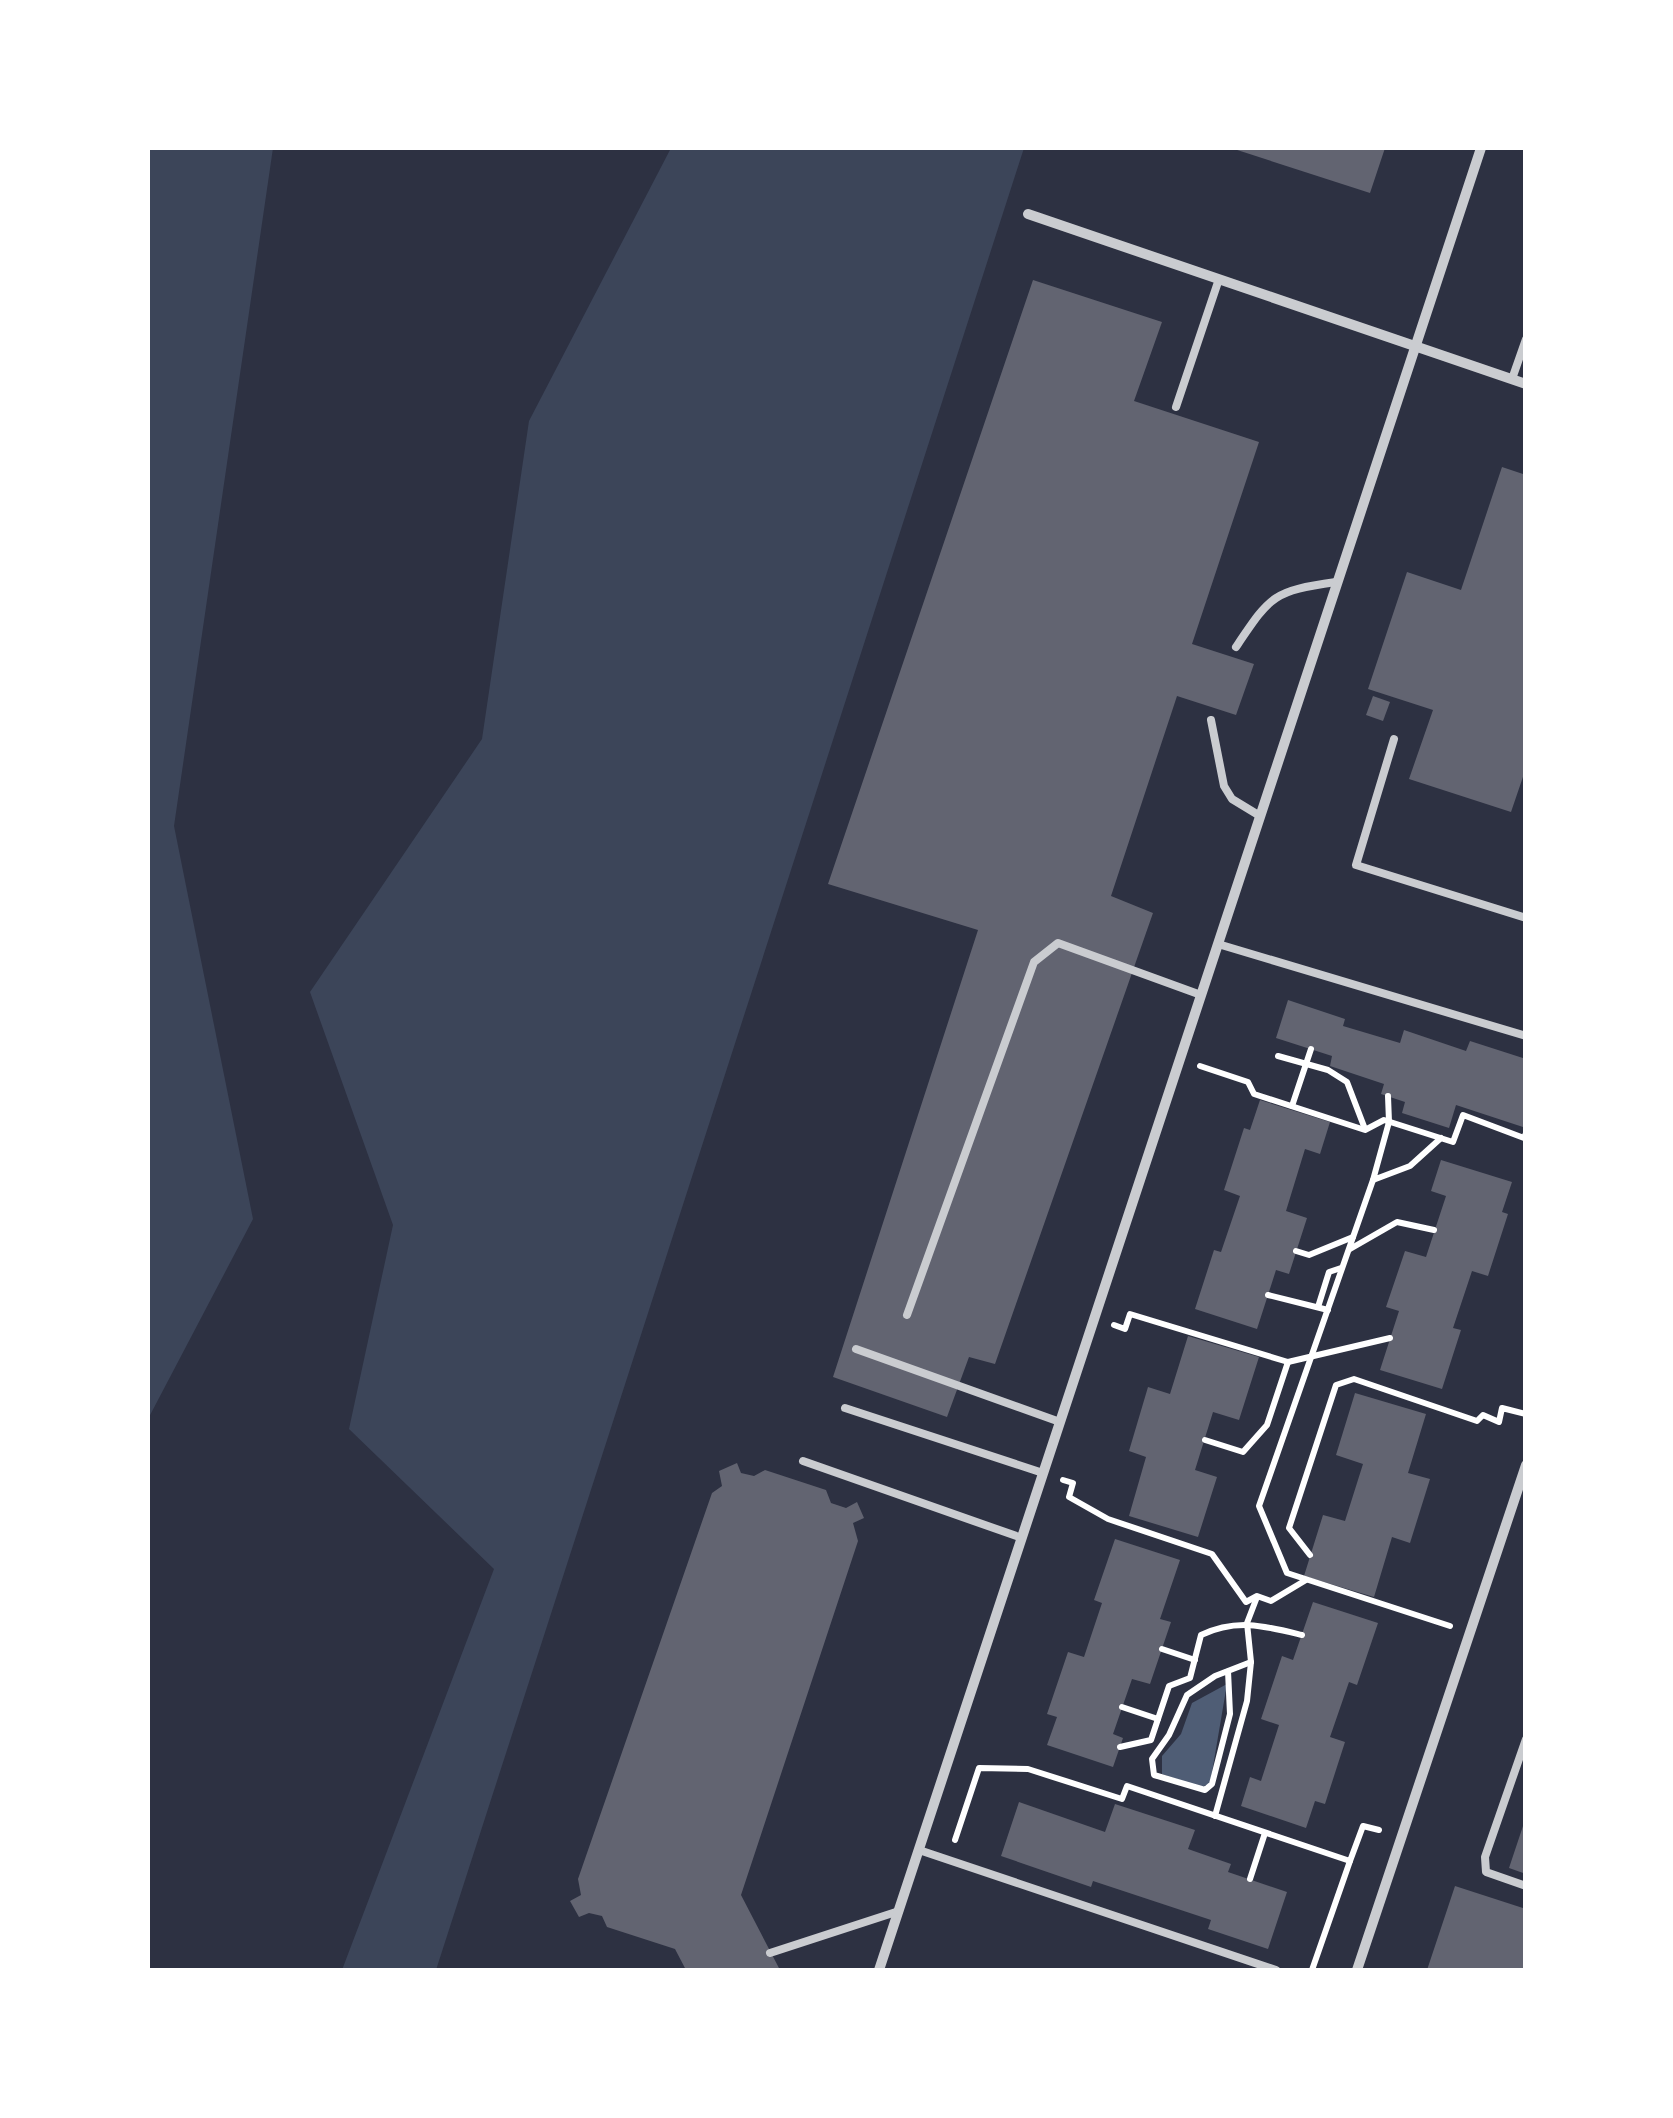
<svg xmlns="http://www.w3.org/2000/svg" width="1673" height="2118" font-family="'Golos Text',sans-serif">
  <style>
    .green { fill: #3c4559 }
    .water { fill: #4f5d75 }
    .building { fill: #626471 }
    .lines { fill: none; stroke-linecap: round; stroke-linejoin: round }
    .path { stroke: #fff; stroke-width: 6 }
    .service { stroke: #caccd0; stroke-width: 8 }
    .minor { stroke: #caccd0; stroke-width: 10 }
  </style>
  <rect width="100%" height="100%" fill="#2d3142"/>
  <g class="green">
    <path d="M148,148H273L174,826L253,1219L148,1419Z"/>
    <path d="M671,148H1024L436,1970H342L494,1569L349,1429L393,1225L310,992L482,739L529,421Z"/>
  </g>
  <path class="water" d="M1227,1684L1210,1784L1201,1787L1162,1774V1756L1181,1734L1192,1703Z"/>
  <g class="building">
    <path d="M1231,148H1385L1370,193Z"/>
    <path d="M1033,280L1162,322L1134,401L1259,442L1192,644L1254,664L1236,715L1177,696L1111,896L1153,913L995,1364L969,1357L947,1417L833,1377L978,930L828,884Z"/>
    <path d="M1502,467L1526,475V768L1511,812L1409,779L1433,710L1368,689L1407,572L1461,590Z"/>
    <path d="M1373,696L1390,702L1383,721L1366,715Z"/>
    <path d="M1288,1000L1345,1019L1343,1026L1400,1043L1404,1030L1466,1051L1470,1041L1526,1059V1128L1456,1105L1449,1128L1402,1113L1405,1102L1381,1094L1384,1084L1330,1066L1332,1056L1276,1038Z"/>
    <path d="M1260,1100L1330,1122L1320,1154L1305,1149L1286,1211L1307,1218L1289,1274L1276,1270L1257,1329L1195,1309L1214,1250L1221,1252L1240,1196L1224,1190L1244,1128L1250,1130Z"/>
    <path d="M1441,1160L1512,1182L1502,1212L1508,1214L1488,1276L1472,1271L1453,1328L1461,1330L1442,1389L1380,1370L1399,1311L1386,1307L1405,1251L1426,1257L1446,1196L1431,1191Z"/>
    <path d="M1188,1336L1259,1357L1239,1420L1213,1412L1195,1470L1217,1477L1198,1537L1129,1516L1146,1457L1129,1451L1148,1387L1170,1394Z"/>
    <path d="M1355,1393L1426,1414L1408,1473L1430,1479L1410,1543L1392,1537L1374,1597L1304,1576L1323,1515L1345,1521L1363,1464L1336,1455Z"/>
    <path d="M737,1463L741,1473L754,1476L765,1470L826,1490L831,1503L846,1508L857,1502L864,1518L853,1523L858,1541L741,1895L780,1970H686L675,1949L607,1927L602,1916L589,1913L579,1917L570,1901L581,1895L578,1879L712,1493L722,1486L719,1471Z"/>
    <path d="M1115,1539L1180,1560L1160,1619L1171,1622L1150,1684L1132,1679L1113,1734L1123,1738L1113,1767L1047,1745L1057,1717L1047,1714L1068,1652L1084,1657L1102,1603L1094,1600Z"/>
    <path d="M1313,1602L1378,1623L1357,1685L1349,1682L1330,1737L1345,1742L1325,1804L1315,1801L1306,1828L1241,1806L1250,1777L1261,1781L1279,1725L1261,1719L1282,1656L1293,1660Z"/>
    <path d="M1019,1802L1105,1832L1115,1804L1195,1830L1188,1849L1231,1864L1228,1872L1287,1892L1268,1949L1208,1929L1211,1920L1093,1881L1091,1887L1001,1856Z"/>
    <path d="M1525,1820H1526V1874L1509,1868Z"/>
    <path d="M1455,1886L1526,1909V1970H1427Z"/>
  </g>
  <g class="lines">
    <g class="path">
      <path d="M1278,1056L1328,1070L1347,1082L1365,1129"/>
      <path d="M1200,1066L1248,1082L1254,1094L1365,1130L1384,1120L1453,1142L1463,1115L1524,1138L1526,1133"/>
      <path d="M1388,1096L1389,1122L1373,1180L1410,1166L1441,1138"/>
      <path d="M1292,1106L1311,1049"/>
      <path d="M1373,1180L1259,1506L1287,1573L1450,1626"/>
      <path d="M1350,1249L1397,1222L1434,1230"/>
      <path d="M1296,1251L1309,1255L1353,1237"/>
      <path d="M1268,1295L1328,1310"/>
      <path d="M1318,1307L1329,1272L1341,1268"/>
      <path d="M1114,1325L1125,1329L1130,1314L1288,1362L1390,1338"/>
      <path d="M1205,1440L1243,1452L1267,1425L1288,1362"/>
      <path d="M1063,1480L1073,1483L1069,1497L1108,1519L1212,1554L1246,1602L1257,1596L1271,1601L1306,1580"/>
      <path d="M1310,1555L1289,1528L1336,1385L1354,1379L1477,1421L1483,1415L1499,1422L1502,1408L1526,1414"/>
      <path d="M1162,1649L1195,1660"/>
      <path d="M1228,1671L1230,1714L1212,1784L1205,1790L1154,1775L1152,1759L1169,1735L1187,1695L1215,1676L1251,1662"/>
      <path d="M1122,1707L1158,1719"/>
      <path d="M1120,1747L1151,1740L1169,1686L1190,1678L1201,1635C1237,1618 1265,1626 1302,1635"/>
      <path d="M1215,1816L1247,1701L1251,1662L1247,1623L1257,1597"/>
      <path d="M955,1840L979,1768L1028,1769L1122,1799L1127,1786L1350,1861L1363,1826L1379,1830"/>
      <path d="M1250,1879L1265,1833"/>
      <path d="M1312,1970L1350,1861"/>
    </g>
    <g class="service">
      <path d="M1512,379L1526,339"/>
      <path d="M1176,407L1219,279"/>
      <path d="M1236,647C1271,595 1273,591 1336,582"/>
      <path d="M1211,720L1224,786L1232,799L1260,816"/>
      <path d="M1394,739L1356,865L1526,918"/>
      <path d="M1218,944L1526,1036"/>
      <path d="M907,1315L1034,962L1058,943L1201,995"/>
      <path d="M856,1349L1060,1422"/>
      <path d="M845,1408L1043,1473"/>
      <path d="M803,1461L1022,1538"/>
      <path d="M1526,1739L1485,1857L1486,1872L1526,1886"/>
      <path d="M919,1850L1276,1970"/>
      <path d="M770,1953L899,1911"/>
    </g>
    <g class="minor">
      <path d="M1028,214L1526,384"/>
      <path d="M879,1970L1481,148"/>
      <path d="M1357,1970L1526,1465"/>
    </g>
  </g>
  <rect width="1673" height="2118" fill="none" stroke="#ffffff" stroke-width="300"/>
</svg>
